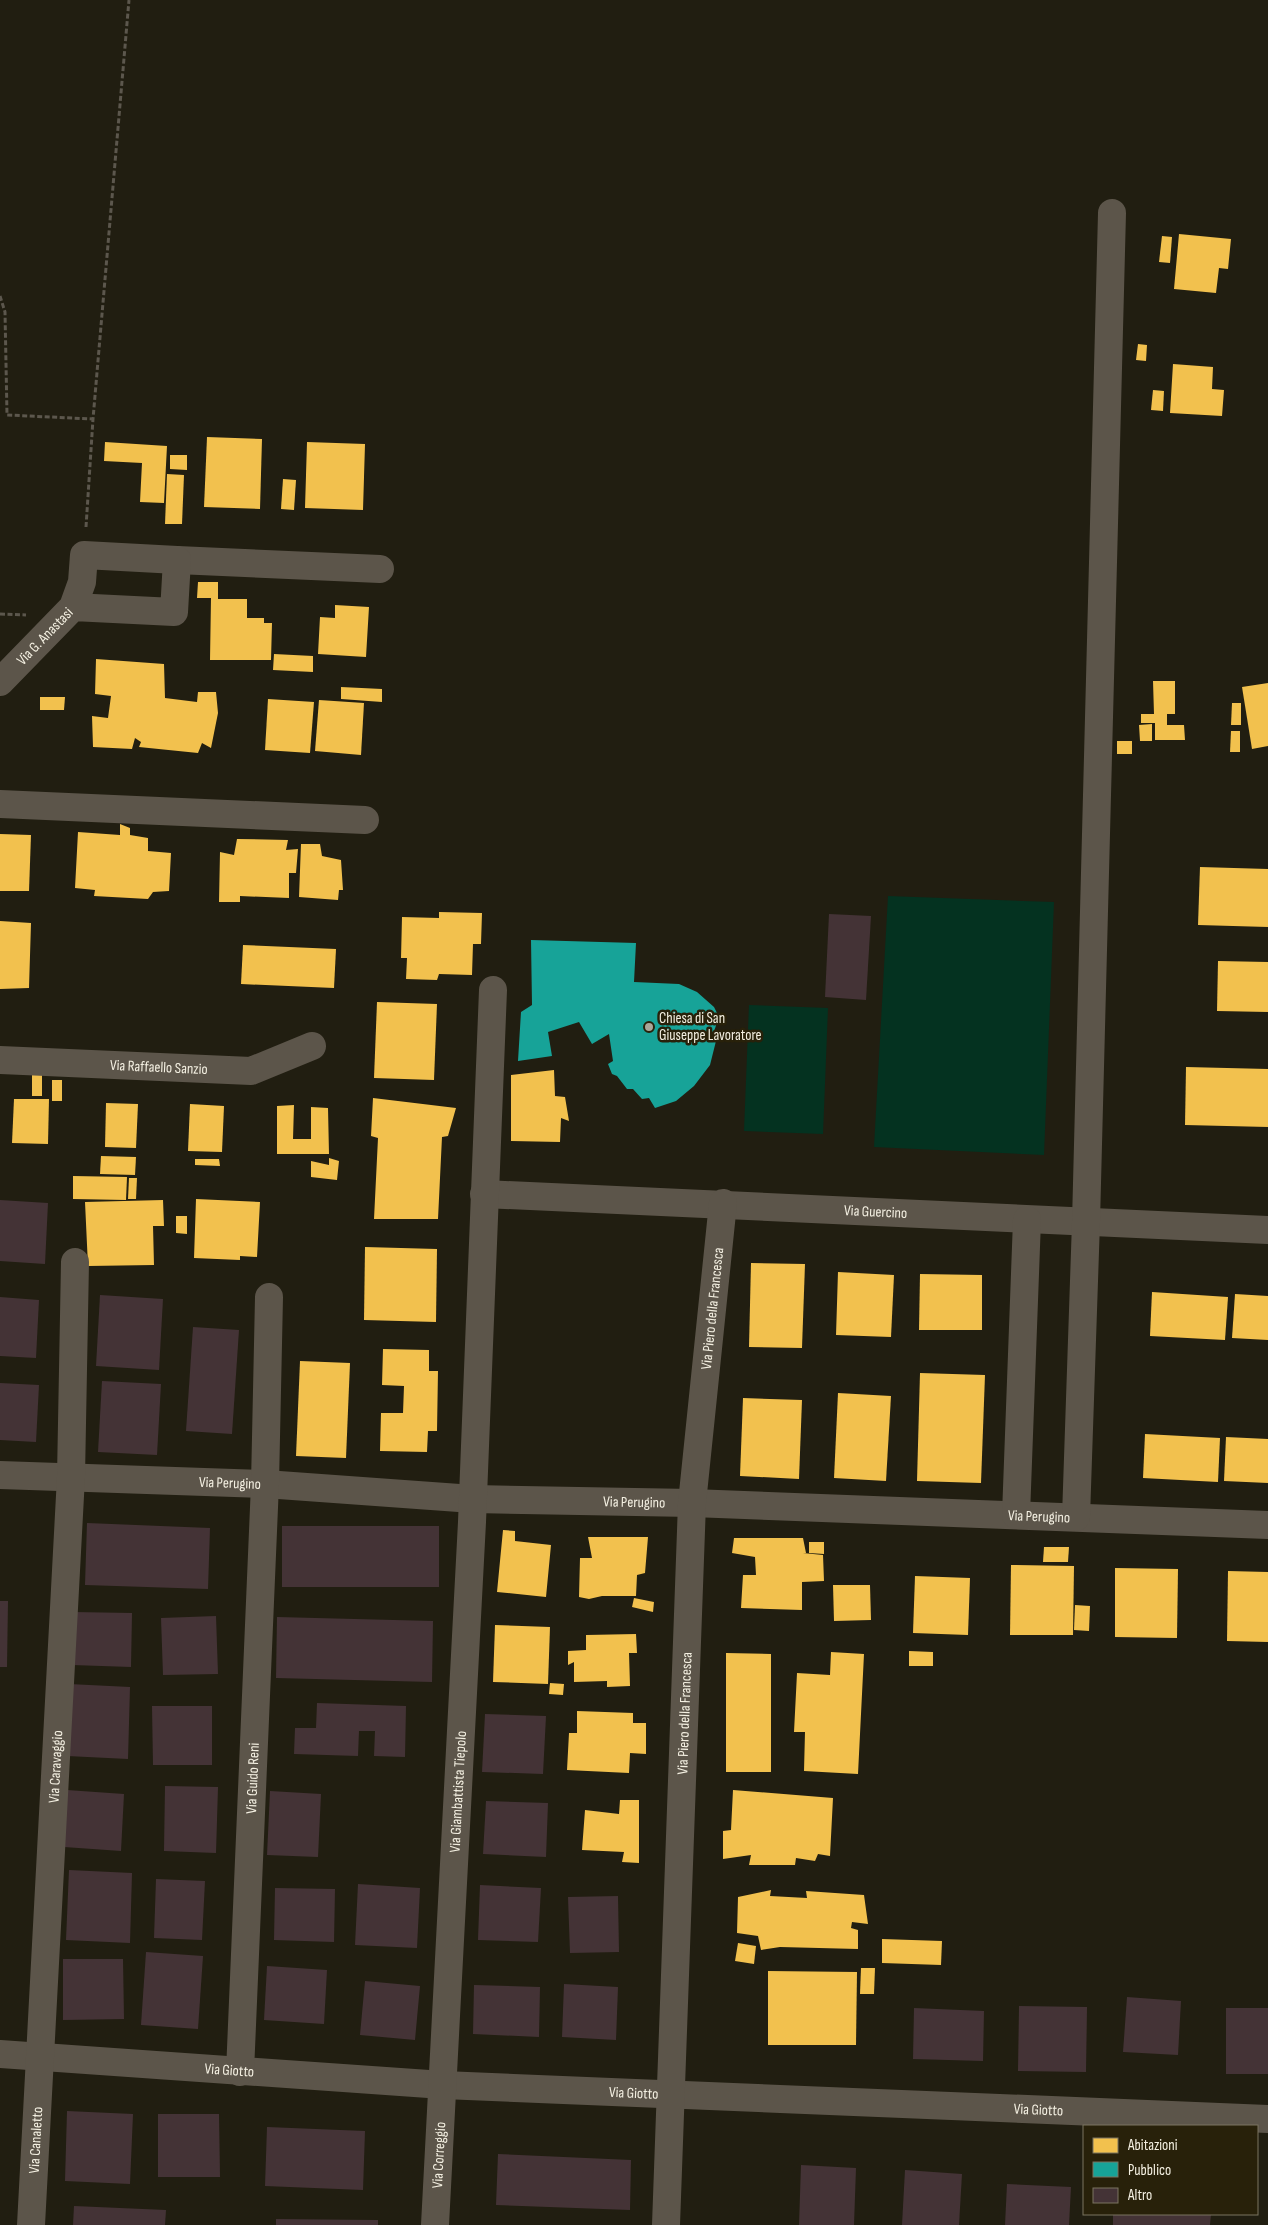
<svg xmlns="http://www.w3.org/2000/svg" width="1268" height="2225" font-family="'Sofia Sans Condensed',sans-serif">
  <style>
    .green { fill: #043220 }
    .homes { fill: #f2c14e }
    .public { fill: #17a398 }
    .building { fill: #443336 }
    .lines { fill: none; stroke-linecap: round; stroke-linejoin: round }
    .path { stroke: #5c574d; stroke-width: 3; stroke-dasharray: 5 2.5; stroke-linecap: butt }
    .minor { stroke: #5c554a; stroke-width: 28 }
    .poi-dot { fill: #aaa699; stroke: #28210a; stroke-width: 2 }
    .labels { text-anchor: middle; stroke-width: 5; stroke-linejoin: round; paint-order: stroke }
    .street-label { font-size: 15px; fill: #f4f0e2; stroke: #28210a }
    .poi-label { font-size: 15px; fill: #f4f0e2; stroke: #28210a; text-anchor: start }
  </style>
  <rect width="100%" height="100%" fill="#211e11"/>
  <g class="green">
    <path d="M888,896L1054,902L1044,1155L874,1147Z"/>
    <path d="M749,1005L828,1008L823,1134L744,1131Z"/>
  </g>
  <g class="homes">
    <path d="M1179,234L1231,239L1228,269L1219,268L1216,293L1174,289Z"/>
    <path d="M1162,236L1172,237L1170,263L1159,262Z"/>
    <path d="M1138,344L1147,345L1146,361L1136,360Z"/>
    <path d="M1173,364L1213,367L1212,389L1224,390L1222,416L1170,413Z"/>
    <path d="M1153,390L1164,391L1163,411L1151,410Z"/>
    <path d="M207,437L262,439L260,509L204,507Z"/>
    <path d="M105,442L167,446L164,503L140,502L142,463L104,461Z"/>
    <path d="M307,442L365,444L363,510L305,508Z"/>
    <path d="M170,455H187V470L170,469Z"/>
    <path d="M167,474L184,475L182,524H165Z"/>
    <path d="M283,479L296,480L294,510L281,509Z"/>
    <path d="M198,582H218V599H247V618H264V623H272L271,660H210L211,598H197Z"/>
    <path d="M335,605L369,607L366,657L318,654L320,617L335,618Z"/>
    <path d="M274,654L313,656V672L273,670Z"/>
    <path d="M96,659L164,664L165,698L197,702L198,692H216L218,713L211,748L202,743L198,753L139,747L141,742L135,738L132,749L93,747L92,716L108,718L111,696L95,694Z"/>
    <path d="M1153,681H1175V714H1167V725H1184L1185,740H1155V723H1141V714H1154Z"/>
    <path d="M1268,683V746L1252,749L1242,687Z"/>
    <path d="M341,687L382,689V702L341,699Z"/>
    <path d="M40,697H65L64,710H40Z"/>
    <path d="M268,699L314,702L310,753L265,750Z"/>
    <path d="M319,700L364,703L361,755L315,751Z"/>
    <path d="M1232,703H1241V725H1231Z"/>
    <path d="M1152,724V741H1140L1139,725Z"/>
    <path d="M1231,731H1240V752H1230Z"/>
    <rect x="1117" y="741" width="15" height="13"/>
    <path d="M120,824L130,828V835L148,838V851L171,853L169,891L153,892L148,899L94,896L95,890L75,888L78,832L120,835Z"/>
    <path d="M0,834L31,835L29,891H0Z"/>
    <path d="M237,839L288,840L286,850L298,849L296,873H289V898L240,896V902H219L220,852L234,855Z"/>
    <path d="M301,844H320L322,856L341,860L343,890H339L338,900L299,897Z"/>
    <path d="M1200,867L1268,869V927L1198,925Z"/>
    <path d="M439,912L482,913L481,944H473L472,975L439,974L437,980L406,979L407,958H401L402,917L439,918Z"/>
    <path d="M0,921L31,923L29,988L0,989Z"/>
    <path d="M243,945L336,949L334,988L241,984Z"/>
    <path d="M1218,961L1268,962V1012L1217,1011Z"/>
    <path d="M377,1002L437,1004L434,1080L374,1078Z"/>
    <path d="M1186,1067L1268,1069V1127L1185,1125Z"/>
    <path d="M554,1070L555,1096L565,1097L569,1121L561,1118L560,1142L511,1141V1075Z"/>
    <rect x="32" y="1075" width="10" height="21"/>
    <rect x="52" y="1080" width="10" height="21"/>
    <path d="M373,1098L456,1108L448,1136L442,1137L438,1219H374L378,1138L371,1136Z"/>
    <path d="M14,1099H49L48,1144L12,1143Z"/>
    <path d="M106,1103L138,1104L136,1148L105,1147Z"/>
    <path d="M190,1104L224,1106L222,1152L188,1151Z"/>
    <path d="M294,1105L293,1139H311V1107L328,1108L329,1154H277V1106Z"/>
    <path d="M101,1156L136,1157L135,1175L100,1174Z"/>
    <path d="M329,1158L339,1161L337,1180L311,1177V1161L329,1165Z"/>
    <path d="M195,1159H219L220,1166L195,1165Z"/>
    <path d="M73,1176L127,1177L126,1200L73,1199Z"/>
    <path d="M129,1178H137L136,1199H128Z"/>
    <path d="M196,1199L260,1202L257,1257L240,1256V1260L194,1258Z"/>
    <path d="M163,1200L164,1226H153L154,1265L88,1266L85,1202Z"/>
    <path d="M176,1216H187V1234L176,1233Z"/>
    <path d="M365,1247L437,1249L436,1322L364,1320Z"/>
    <path d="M751,1263L805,1264L802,1348L749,1347Z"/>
    <path d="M838,1272L894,1275L891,1337L836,1335Z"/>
    <path d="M920,1274L982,1275V1330H919Z"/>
    <path d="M1152,1292L1228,1297L1225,1340L1150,1336Z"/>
    <path d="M1235,1294L1268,1296V1340L1232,1338Z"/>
    <path d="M383,1349L429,1350V1371H438L437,1431H428L427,1452L380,1451L381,1413H403L404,1386L382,1385Z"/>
    <path d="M300,1361L350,1363L346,1458L296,1456Z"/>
    <path d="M920,1373L985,1375L981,1483L917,1481Z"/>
    <path d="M838,1393L891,1396L886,1481L834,1478Z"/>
    <path d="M743,1398L802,1400L799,1479L740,1476Z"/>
    <path d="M1145,1434L1220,1438L1218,1482L1143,1478Z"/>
    <path d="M1226,1437L1268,1439V1483L1224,1481Z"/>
    <path d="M503,1530L515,1531V1541L551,1545L546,1597L497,1592Z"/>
    <path d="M588,1537H648L645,1573L637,1575L636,1596H602L589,1599L579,1597L580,1558H592Z"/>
    <path d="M734,1538H803L806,1553H803L823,1555L824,1581L802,1582V1610L741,1608L743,1575H756L755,1557L732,1553Z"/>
    <path d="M809,1542H824V1554L809,1553Z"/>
    <path d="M1044,1547H1069L1068,1562H1043Z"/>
    <path d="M1011,1565L1074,1566L1073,1635H1010Z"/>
    <path d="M1115,1568L1178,1569L1177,1638L1115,1637Z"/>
    <path d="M1228,1571L1268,1572V1642L1227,1641Z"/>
    <path d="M915,1576L970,1578L968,1635L913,1633Z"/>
    <path d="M833,1585H870L871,1620L834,1621Z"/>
    <path d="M634,1598L654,1602L653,1612L632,1607Z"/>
    <path d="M1075,1605L1090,1606L1089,1631L1074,1630Z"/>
    <path d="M495,1625L550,1627L548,1684L493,1682Z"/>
    <path d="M636,1634L637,1653H629L630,1686L607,1687V1681L574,1682V1662L568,1665V1651L586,1650V1635Z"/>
    <path d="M909,1651L933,1652V1666H909Z"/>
    <path d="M831,1652L864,1654L858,1774L804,1771L805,1732H794L797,1673L830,1675Z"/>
    <path d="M726,1653L771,1654V1772H726Z"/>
    <path d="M550,1683L564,1684L563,1695L549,1694Z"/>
    <path d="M577,1711L633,1713V1723H646V1754L630,1753L629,1773L567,1770L569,1733H577Z"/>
    <path d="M733,1790L833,1798L830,1856L818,1854L815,1861L796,1858L795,1865H749L751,1855L723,1859V1831L731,1830Z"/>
    <path d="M620,1800H639V1863L622,1862L624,1852L582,1850L585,1810L619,1814Z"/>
    <path d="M771,1890L770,1896L807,1898L806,1891L864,1895L868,1924L852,1922L851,1928L858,1930V1949L780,1947L761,1950L758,1936L737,1933L738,1897Z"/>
    <path d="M882,1939L942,1941L941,1965L882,1963Z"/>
    <path d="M738,1943L756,1946L754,1964L735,1961Z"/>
    <path d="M861,1968H875L874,1994H860Z"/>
    <path d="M768,1971L857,1972L856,2045H768Z"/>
  </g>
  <path class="public" d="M531,940L636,943L634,982L679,984L697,992L714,1007L719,1017L712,1037L716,1041L710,1065L694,1086L676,1101L655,1108L649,1098L642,1099L633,1089H627L617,1076L612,1074L608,1064L613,1061L609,1034L592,1044L579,1022L548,1032L552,1056L518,1061L521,1012L532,1005Z"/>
  <g class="building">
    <path d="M829,914L871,916L866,1000L825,997Z"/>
    <path d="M0,1200L48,1203L45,1264L0,1261Z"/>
    <path d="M100,1295L163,1299L159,1370L96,1366Z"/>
    <path d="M0,1297L39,1300L36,1358L0,1356Z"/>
    <path d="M193,1327L239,1330L232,1434L186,1431Z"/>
    <path d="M102,1381L161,1384L157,1455L98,1452Z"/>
    <path d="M0,1383L39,1385L36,1442L0,1440Z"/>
    <path d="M87,1523L210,1528L208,1589L85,1585Z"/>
    <rect x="282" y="1526" width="157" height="61"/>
    <path d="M0,1601H8L7,1667H0Z"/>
    <path d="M73,1612L132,1613L131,1667L72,1665Z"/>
    <path d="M216,1616L218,1674L163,1675L161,1618Z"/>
    <path d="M277,1617L433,1621L432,1682L276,1678Z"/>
    <path d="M69,1684L130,1687L128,1759L67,1756Z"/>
    <path d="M317,1703L406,1706L405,1757L374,1756L375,1731H359L358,1756L294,1754L295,1728H316Z"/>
    <path d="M152,1706H212V1765H153Z"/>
    <path d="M485,1714L546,1716L543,1774L482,1772Z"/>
    <path d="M165,1786L218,1787L216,1853L164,1851Z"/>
    <path d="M67,1790L124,1794L121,1851L64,1847Z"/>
    <path d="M270,1791L321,1794L318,1857L267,1855Z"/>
    <path d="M486,1801L548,1803L546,1857L483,1854Z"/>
    <path d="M69,1870L132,1873L130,1943L66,1940Z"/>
    <path d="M156,1879L205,1881L202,1940L154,1938Z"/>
    <path d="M358,1884L420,1888L417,1948L355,1945Z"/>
    <path d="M480,1885L541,1888L538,1942L478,1940Z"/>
    <path d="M275,1888L335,1889L334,1942L274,1940Z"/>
    <path d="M618,1896L619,1952L570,1953L568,1897Z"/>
    <path d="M146,1952L203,1956L198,2029L141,2025Z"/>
    <path d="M63,1959H123L124,2019L63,2020Z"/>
    <path d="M267,1966L327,1970L324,2024L264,2020Z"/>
    <path d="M365,1981L420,1986L415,2040L360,2035Z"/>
    <path d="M564,1984L618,1987L616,2040L562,2037Z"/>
    <path d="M474,1985L540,1987L539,2037L473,2034Z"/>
    <path d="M1127,1997L1181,2001L1178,2055L1123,2052Z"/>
    <path d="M1019,2006L1087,2007L1086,2072L1018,2071Z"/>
    <path d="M914,2008L984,2011L983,2061L913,2059Z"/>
    <rect x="1226" y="2008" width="42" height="66"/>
    <path d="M67,2111L133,2114L130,2184L65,2181Z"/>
    <path d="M158,2114H219L220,2177H158Z"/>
    <path d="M267,2127L365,2131L363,2190L265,2186Z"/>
    <path d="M498,2154L631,2160L630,2210L496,2205Z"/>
    <path d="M801,2165L856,2168L854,2225H799Z"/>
    <path d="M905,2170L962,2174L959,2225H902Z"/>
    <path d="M1007,2184L1071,2187L1069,2225H1005Z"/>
    <path d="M74,2206L166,2210L165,2225H73Z"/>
    <path d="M1113,2214H1211L1210,2225H1113Z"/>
    <path d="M276,2219L378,2220V2225H276Z"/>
  </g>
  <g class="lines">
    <g class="path">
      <path d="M0,296L5,312L7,415L93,419"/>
      <path d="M86,527L93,419L129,0"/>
      <path d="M0,614L26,615"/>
    </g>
    <g class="minor">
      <path d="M177,560L380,569"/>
      <path id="s1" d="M0,682L73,607L82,582L84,555L177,560L174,612L73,607"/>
      <path d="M0,804L365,820"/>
      <path id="s2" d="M0,1060L251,1071L312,1046"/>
      <path id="s3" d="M484,1194C746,1204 1007,1219 1268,1230"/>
      <path id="s4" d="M0,1475L265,1484L473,1499L692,1503L1268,1525"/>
      <path d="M1016,1515L1027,1220"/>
      <path d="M1076,1517L1086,1222L1112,213"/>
      <path id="s5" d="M0,2054L443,2085L1268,2119"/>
      <path id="s6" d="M240,2072L265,1484L269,1297"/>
      <path id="s7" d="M31,2225L71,1477L75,1262"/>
      <path id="s8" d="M435,2225L472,1522L493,990"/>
      <path id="s9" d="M666,2225L692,1503L723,1203"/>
    </g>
  </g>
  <circle class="poi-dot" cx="649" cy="1027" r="5"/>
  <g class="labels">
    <g class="street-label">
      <text dy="5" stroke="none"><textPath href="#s1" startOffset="64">Via G. Anastasi</textPath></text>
      <text dy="5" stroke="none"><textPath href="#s2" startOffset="159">Via Raffaello Sanzio</textPath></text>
      <text dy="5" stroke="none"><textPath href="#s3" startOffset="392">Via Guercino</textPath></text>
      <text dy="5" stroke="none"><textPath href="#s9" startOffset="918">Via Piero della Francesca</textPath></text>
      <text dy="5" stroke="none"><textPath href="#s4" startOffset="230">Via Perugino</textPath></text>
      <text dy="5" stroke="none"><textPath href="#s4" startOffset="635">Via Perugino</textPath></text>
      <text dy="5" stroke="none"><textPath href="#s4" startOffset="1040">Via Perugino</textPath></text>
      <text dy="5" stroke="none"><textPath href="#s9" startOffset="512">Via Piero della Francesca</textPath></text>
      <text dy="5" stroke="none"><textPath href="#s7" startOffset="459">Via Caravaggio</textPath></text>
      <text dy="5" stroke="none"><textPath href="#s6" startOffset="294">Via Guido Reni</textPath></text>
      <text dy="5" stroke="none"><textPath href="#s8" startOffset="434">Via Giambattista Tiepolo</textPath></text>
      <text dy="5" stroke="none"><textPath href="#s5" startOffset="230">Via Giotto</textPath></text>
      <text dy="5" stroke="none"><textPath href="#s5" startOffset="635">Via Giotto</textPath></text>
      <text dy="5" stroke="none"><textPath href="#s5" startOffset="1040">Via Giotto</textPath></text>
      <text dy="5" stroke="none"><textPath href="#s7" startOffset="85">Via Canaletto</textPath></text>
      <text dy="5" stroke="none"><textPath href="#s8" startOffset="70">Via Correggio</textPath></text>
    </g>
    <g class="poi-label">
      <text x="659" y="1023">Chiesa di San<tspan x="659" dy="17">Giuseppe Lavoratore</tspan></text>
    </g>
  </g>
  <rect x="1083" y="2125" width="175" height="90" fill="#28210a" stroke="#7a7460"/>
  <rect x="1093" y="2138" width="25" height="15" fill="#f2c14e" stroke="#7a7460"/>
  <text x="1128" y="2150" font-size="15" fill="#f4f0e2">Abitazioni</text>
  <rect x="1093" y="2162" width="25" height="15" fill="#17a398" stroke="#7a7460"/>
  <text x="1128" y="2175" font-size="15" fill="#f4f0e2">Pubblico</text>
  <rect x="1093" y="2188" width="25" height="15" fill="#443336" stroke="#7a7460"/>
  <text x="1128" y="2200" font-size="15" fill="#f4f0e2">Altro</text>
</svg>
